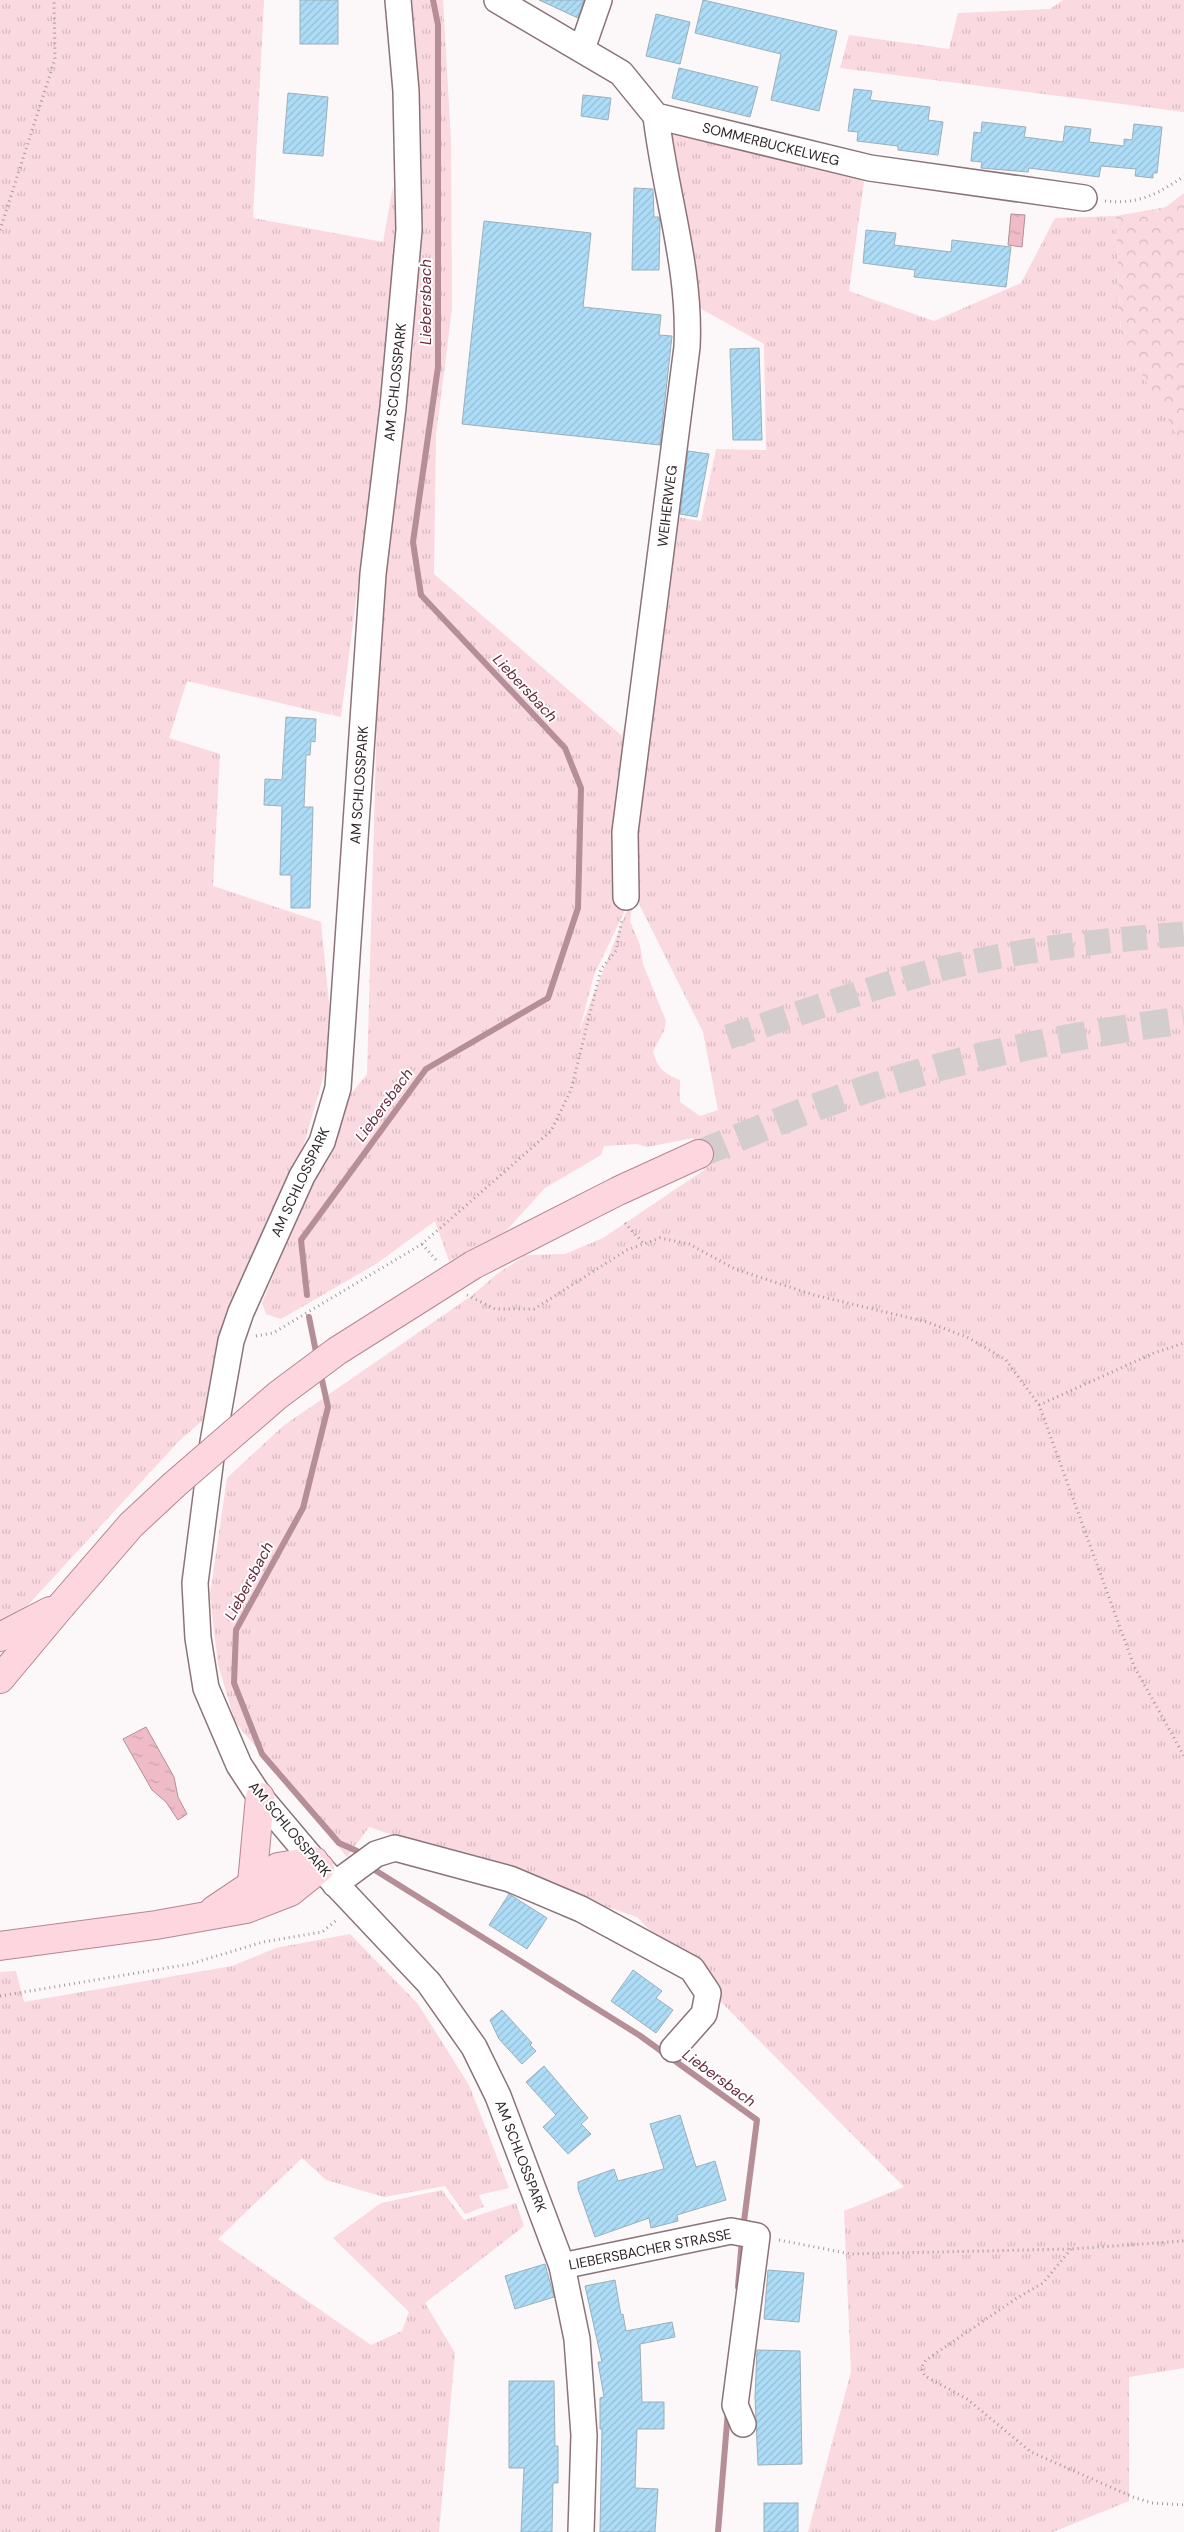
<svg xmlns="http://www.w3.org/2000/svg" width="1184" height="2532" font-family="'DM Sans',sans-serif">
  <style>
    .grass { fill: url(#grass-tufts); fill-rule: evenodd }
    .forest { fill: url(#forest-crowns) }
    .water { fill: url(#water-ripples); stroke: #b58e97 }
    .lines { fill: none; stroke-linecap: round; stroke-linejoin: round }
    .stream { stroke: #b58e97; stroke-width: 6 }
    .building { fill: url(#building-hatch); stroke: #9bb0bb }
    .minor-tunnel { stroke: #d3cdce; stroke-width: 25; stroke-dasharray: 25 12; stroke-linecap: butt }
    .major-tunnel { stroke: #d3cdce; stroke-width: 28; stroke-dasharray: 28 14; stroke-linecap: butt }
    .minor-casing { stroke: #8a7479; stroke-width: 28 }
    .major-casing { stroke: #b58692; stroke-width: 30 }
    .path { stroke: #a29b9d; stroke-width: 3; stroke-dasharray: 1 4; stroke-linecap: butt }
    .minor { stroke: #fff; stroke-width: 25 }
    .major { stroke: #fdd6e0; stroke-width: 28 }
    .major-bridge-casing { stroke: #b58692; stroke-width: 30; stroke-linecap: butt }
    .major-bridge { stroke: #fdd6e0; stroke-width: 28 }
    .labels { text-anchor: middle; stroke-width: 4; stroke-linejoin: round; paint-order: stroke }
    .street-label { font-size: 14px; fill: #302628; stroke: #fff }
    .water-label { font-size: 15px; font-style: italic; fill: #682a3e; stroke: #fff }
  </style>
  <defs>
    <pattern id="grass-tufts" width="24" height="20" patternUnits="userSpaceOnUse" patternTransform="scale(1.25)"><rect width="24" height="20" fill="#fad9e1"/><path d="M3 7l-1-3M5 7V3M7 7l1-3M15 17l-1-3M17 17v-4M19 17l1-3" fill="none" stroke="#d7bac1"/></pattern>
    <pattern id="forest-crowns" width="20" height="18" patternUnits="userSpaceOnUse" patternTransform="scale(1.25)"><rect width="20" height="18" fill="#fad9e1"/><path d="M2 6a3 3 0 1 1 6 0M12 15a3 3 0 1 1 6 0" fill="none" stroke="#d7bac1"/></pattern>
    <pattern id="water-ripples" width="26" height="14" patternUnits="userSpaceOnUse" patternTransform="scale(1.25)"><rect width="26" height="14" fill="#eebbc7"/><path d="M2 4q2-2 4 0t4 0M15 11q2-2 4 0t4 0" fill="none" stroke="#cca1ab"/></pattern>
    <pattern id="building-hatch" width="6" height="6" patternUnits="userSpaceOnUse" patternTransform="scale(1.25)"><rect width="6" height="6" fill="#addcf7"/><path d="M-1 1l2-2M0 6l6-6M5 7l2-2" fill="none" stroke="#95bdd4"/></pattern>
  </defs>
  <rect width="100%" height="100%" fill="#fcf7f8"/>
  <g class="grass">
    <path d="M0,0H264L253,218L383,242L393,186L398,244L383,390L341,717L332,715L331,710V715L187,681L169,738L220,754L213,886L321,922L333,1043L296,1172L239,1291L227,1399L179,1441L16,1618L0,1626Z"/>
    <path d="M411,0H443L451,140L452,309L436,435L434,574L622,736L672,516L701,521L716,449L766,450L764,344L696,306L668,132L864,181L849,291L934,321L1021,283L1055,218L1116,216L1121,338L1184,446V2368L1129,2377V2501L1053,2532H808L851,2372L844,2211L904,2187L637,1917L369,1827L347,1857L235,1722L218,1664L210,1595L227,1478L283,1426L474,1294L497,1274L526,1255L565,1254L603,1238L704,1170L693,1138L647,1147L637,1144L604,1146L601,1155L545,1188L506,1231L449,1261L435,1221L376,1264L281,1319L266,1314L262,1303L345,1101L367,1074L380,604L392,489L413,348L419,221L407,18ZM634,894L703,1032L718,1110L700,1116L680,1102V1080C663,1073 658,1069 653,1051L664,1031L666,1021L643,964L640,945L630,921ZM629,902H630L579,1032L594,975Z"/>
    <path d="M1063,0H1184V112L840,68L849,35L949,49L958,13L1050,9Z"/>
    <path d="M350,1934L418,2004L469,2085L509,2188L479,2195L484,2207L465,2214L445,2186L384,2197L326,2180L302,2158L218,2239L371,2345L402,2331L409,2312L333,2238L381,2203L442,2190L464,2220L516,2203L524,2226L425,2303L455,2353L439,2532H0V1972L16,1971L24,2002L232,1966L276,1948Z"/>
  </g>
  <path class="forest" d="M1184,193V447L1121,338L1116,216L1166,207Z"/>
  <g class="water">
    <path d="M1011,214L1025,215L1022,247L1008,245Z"/>
    <path d="M146,1727L174,1777L178,1797L187,1814L178,1820L166,1802L152,1790L123,1739Z"/>
  </g>
  <g class="lines">
    <g class="stream">
      <path d="M307,1295L301,1240L426,1069L548,998L578,908L581,788L565,748L421,595L413,542L438,367V25L433,0"/>
      <path d="M309,1317L317,1357"/>
      <path d="M320,1371L328,1407L303,1508L236,1630L234,1683L262,1754L339,1843L357,1851"/>
      <path d="M370,1867L639,2035L757,2120L743,2229"/>
      <path d="M738,2287L742,2239"/>
      <path d="M718,2532L728,2411"/>
    </g>
  </g>
  <g class="building">
    <rect x="300" y="0" width="38" height="44"/>
    <path d="M539,0H584L578,18Z"/>
    <path d="M703,0L837,31L819,111L771,100L781,54L695,33Z"/>
    <path d="M656,14L690,22L680,64L646,56Z"/>
    <path d="M679,68L758,87L750,117L672,98Z"/>
    <path d="M854,89L872,91L870,100L930,107L928,120L943,122L938,155L898,150V146L857,141L858,132L848,131Z"/>
    <path d="M288,93L328,97L323,156L283,153Z"/>
    <path d="M583,95L611,98L608,120L581,116Z"/>
    <path d="M982,122L1026,127L1024,137L1063,142L1065,126L1091,129L1089,142L1124,146V139L1132,140L1134,124L1162,127L1157,173H1153V178L1135,176L1136,169L1101,166L1099,177L1029,168L1028,172L981,168L982,162L971,161L974,132L981,133Z"/>
    <path d="M634,188L653,189L654,217H659L660,223L659,270H632Z"/>
    <path d="M484,221L591,233L583,307L661,315L659,335L672,336L660,445L462,424Z"/>
    <path d="M866,230L896,233L894,245L951,252L952,240L1011,247L1006,287L914,277L915,270L863,263Z"/>
    <path d="M759,348L762,440H733L730,349Z"/>
    <path d="M688,451L709,454L697,517L680,514Z"/>
    <path d="M286,717L316,719L315,742L311,741L310,755H306L304,807H313L310,908H291V875H280L282,806L264,805L265,779L282,780Z"/>
    <path d="M509,1894L547,1918L527,1949L489,1925Z"/>
    <path d="M633,1970L662,1991L656,1998L673,2010L656,2033L611,2001Z"/>
    <path d="M502,2010L532,2043L530,2045L536,2051L522,2064L499,2039L490,2020Z"/>
    <path d="M544,2066L588,2118L581,2124L591,2134L568,2154L543,2127L556,2115L526,2082Z"/>
    <path d="M680,2115L696,2167L715,2161L726,2200L677,2215L678,2221L651,2228L649,2218L595,2237L578,2189V2182L614,2169L618,2181L664,2169L650,2124Z"/>
    <path d="M545,2264L554,2297L515,2309L505,2276Z"/>
    <path d="M768,2270L804,2273L799,2322L764,2319Z"/>
    <path d="M615,2280L621,2315L623,2314L626,2331L672,2322L675,2337L640,2344L642,2402H664V2429H637L635,2488L658,2489L655,2532H600L602,2429H600V2398L604,2397L598,2362H602L585,2286Z"/>
    <path d="M757,2350L800,2351L802,2464L758,2465L755,2397Z"/>
    <path d="M509,2381H554L555,2446H558V2483H553L552,2532H521L524,2468H509Z"/>
    <rect x="764" y="2503" width="34" height="29"/>
  </g>
  <g class="lines">
    <path class="minor-tunnel" d="M728,1037C790,1017 852,994 915,976C1003,951 1094,941 1184,934"/>
    <path class="major-tunnel" d="M699,1154C766,1126 832,1099 902,1078C994,1050 1089,1033 1184,1020"/>
    <g class="minor-casing">
      <g id="minor">
        <path d="M398,0L406,91L409,230L393,407L373,574L338,1088L322,1142L302,1176L241,1312L231,1341L213,1442L195,1583L198,1638L206,1688L239,1765L260,1797L314,1861L429,1983L474,2047L498,2096L562,2266L577,2339L584,2435L581,2532"/>
        <path d="M497,0L621,73L656,116L870,168L1084,198"/>
        <path d="M582,49L599,0"/>
        <path d="M626,897L625,832L687,347C691,268 665,194 656,116"/>
        <path d="M335,1884L376,1854L395,1848L510,1879L581,1909L692,1969L708,1993L704,2014L673,2049"/>
        <path d="M562,2266L731,2231L757,2236L735,2405L743,2424"/>
      </g>
    </g>
    <g class="major-casing">
      <g id="major">
        <path d="M473,1265L618,1191L699,1154"/>
        <path d="M0,1637L50,1611"/>
        <path d="M0,1679L61,1606"/>
        <path d="M252,1883L260,1797"/>
        <path d="M214,1910L278,1867L314,1861"/>
        <path d="M0,1946L156,1925L246,1909L290,1892L320,1868"/>
      </g>
    </g>
    <g class="path">
      <path d="M1105,201C1138,205 1158,194 1184,176"/>
      <path d="M0,230L55,59L54,0"/>
      <path d="M625,1223L643,1243"/>
      <path d="M422,1244L437,1261"/>
      <path d="M467,1295L495,1309H534L627,1250L660,1238L689,1244L735,1269L814,1295L927,1322L969,1338L1006,1360L1039,1405L1134,1666L1184,1756"/>
      <path d="M256,1336L273,1333L422,1244L551,1131L571,1090L601,969L616,951L622,919"/>
      <path d="M1039,1405L1154,1353L1184,1343"/>
      <path d="M0,1996L190,1964L263,1942L322,1932L338,1919"/>
      <path d="M779,2240L851,2254L1071,2249L1184,2241"/>
      <path d="M1071,2249L1043,2283L1017,2298L926,2360L921,2368L925,2376L967,2399L1031,2452L1133,2497L1152,2503L1184,2505"/>
    </g>
    <use href="#minor" class="minor"/>
    <use href="#major" class="major"/>
    <g class="major-bridge-casing">
      <path id="major-bridge" d="M61,1606L131,1525L175,1484L278,1395L337,1351L473,1265"/>
    </g>
    <use href="#major-bridge" class="major-bridge"/>
  </g>
  <g class="labels">
    <g class="street-label">
      <text transform="translate(771 144) rotate(14)" y="5">SOMMERBUCKELWEG</text>
      <text transform="translate(395 382) rotate(-84)" y="5">AM SCHLOSSPARK</text>
      <text transform="translate(667 506) rotate(-83)" y="5">WEIHERWEG</text>
      <text transform="translate(359 785) rotate(-86)" y="5">AM SCHLOSSPARK</text>
      <text transform="translate(300 1182) rotate(-65)" y="5">AM SCHLOSSPARK</text>
      <text transform="translate(290 1829) rotate(50)" y="5">AM SCHLOSSPARK</text>
      <text transform="translate(521 2156) rotate(69)" y="5">AM SCHLOSSPARK</text>
      <text transform="translate(650 2249) rotate(-11)" y="5">LIEBERSBACHER STRASSE</text>
    </g>
    <g class="water-label">
      <text transform="translate(426 302) rotate(-90)" y="5">Liebersbach</text>
      <text transform="translate(525 688) rotate(47)" y="5">Liebersbach</text>
      <text transform="translate(384 1105) rotate(-54)" y="5">Liebersbach</text>
      <text transform="translate(249 1581) rotate(-62)" y="5">Liebersbach</text>
      <text transform="translate(719 2078) rotate(36)" y="5">Liebersbach</text>
    </g>
  </g>
</svg>
